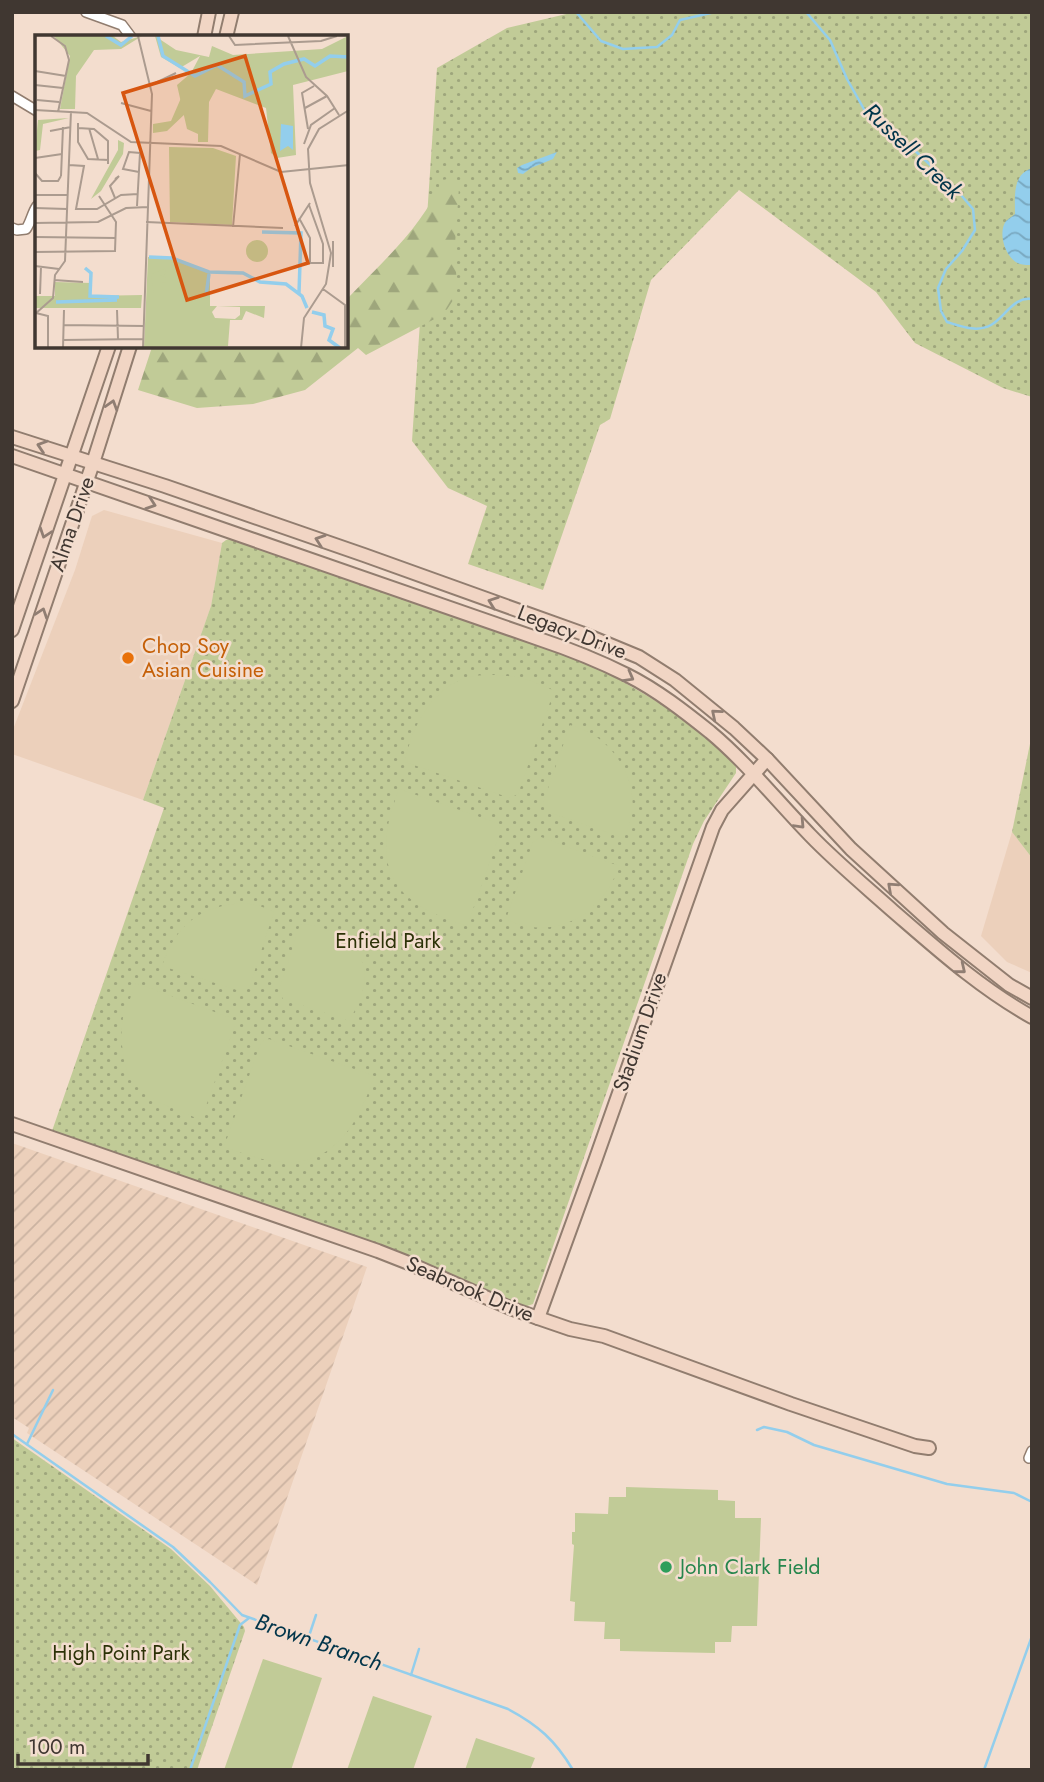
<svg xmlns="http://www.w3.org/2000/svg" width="1044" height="1782" font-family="Jost,sans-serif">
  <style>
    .built { fill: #ecd0bb }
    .industrial { fill: url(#industrial-furrows) }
    .grass { fill: url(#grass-dots) }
    .forest { fill: url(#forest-firs) }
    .garden { fill: #c1cb97 }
    .water { fill: url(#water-waves) }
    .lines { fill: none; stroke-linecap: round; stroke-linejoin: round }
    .stream { stroke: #93ceec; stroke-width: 2.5 }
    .street-casing { stroke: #917d6f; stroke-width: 12 }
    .secondary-casing { stroke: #917d6f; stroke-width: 16 }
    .street { stroke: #fff; stroke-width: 9 }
    .secondary { stroke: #f1d5c4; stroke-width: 12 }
    .oneway { stroke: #907e73 }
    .food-dot { fill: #e8710a; stroke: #f3ddce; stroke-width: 2.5 }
    .leisure-dot { fill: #2e9e5b; stroke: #f3ddce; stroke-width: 2.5 }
    .labels { text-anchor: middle; stroke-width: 5; stroke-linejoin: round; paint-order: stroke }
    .street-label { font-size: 21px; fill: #403731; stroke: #f3ddce }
    .food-label { font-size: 21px; fill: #c56008; stroke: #f3ddce; text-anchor: start }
    .park-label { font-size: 21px; fill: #2c3207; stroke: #f3ddce }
    .leisure-label { font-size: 21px; fill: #27864d; stroke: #f3ddce; text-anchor: start }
    .water-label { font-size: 23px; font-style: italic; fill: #01354a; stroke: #f3ddce }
    .inset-river { fill: none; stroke: #93ceec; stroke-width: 3.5 }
    .inset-road { fill: none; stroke: #ab9b8f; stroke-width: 2 }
    .view { fill: #d75610; fill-opacity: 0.15; stroke: #d75610; stroke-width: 3.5 }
    .inset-edge { fill: none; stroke: #403731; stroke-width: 3.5 }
  </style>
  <defs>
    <pattern id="industrial-furrows" width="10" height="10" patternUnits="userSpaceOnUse" patternTransform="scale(1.75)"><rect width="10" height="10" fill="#ecd0bb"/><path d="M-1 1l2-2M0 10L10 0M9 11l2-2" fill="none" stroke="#cbb3a1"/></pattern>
    <pattern id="grass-dots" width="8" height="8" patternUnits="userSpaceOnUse" patternTransform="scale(1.75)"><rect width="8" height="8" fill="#c1cb97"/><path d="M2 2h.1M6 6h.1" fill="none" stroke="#9ea67c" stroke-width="1.8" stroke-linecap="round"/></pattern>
    <pattern id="forest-firs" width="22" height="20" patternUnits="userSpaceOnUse" patternTransform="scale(1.75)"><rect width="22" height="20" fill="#c1cb97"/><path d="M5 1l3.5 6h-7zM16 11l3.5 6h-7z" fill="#9ea67c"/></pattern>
    <pattern id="water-waves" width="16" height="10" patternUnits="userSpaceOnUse" patternTransform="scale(1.75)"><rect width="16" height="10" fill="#93ceec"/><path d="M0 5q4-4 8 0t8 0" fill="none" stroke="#79a8c0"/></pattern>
  </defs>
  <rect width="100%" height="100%" fill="#f3ddce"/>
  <g class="built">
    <path d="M104,510L222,543L211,606L143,800L12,754V732L75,570L92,516Z"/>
    <path d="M1012,832L1032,858V973L1007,962L981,936Z"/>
  </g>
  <path class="industrial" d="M12,1143L367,1267L257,1585L27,1433L29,1428L12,1417Z"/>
  <g class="grass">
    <path d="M575,12H1032V397L1003,388L915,343L876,292L739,190L651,280L610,419L600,425L543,590L468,564L487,506L448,488L412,441L437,68L507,28Z"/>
    <path d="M230,539L571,655C620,679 667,704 709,740C718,748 729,757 736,767V773L704,821L693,844L533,1304L527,1306L515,1304L396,1250L52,1131L164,808L143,800L211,606L222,543L226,540Z"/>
    <path d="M1032,734V858L1012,832Z"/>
    <path d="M12,1438L171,1549L210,1586L244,1627L245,1631L197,1770H12Z"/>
  </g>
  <path class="forest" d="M449,179L459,187L455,244L457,294L444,314L366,355L358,348L305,390L253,404L197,408L138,390L152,347L346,346L347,299C381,263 423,227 442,180Z"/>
  <g class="garden">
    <path d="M495,675C516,676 534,680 554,691L518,794L510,798L405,762C411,729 429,693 462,679C472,675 484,675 495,675Z"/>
    <path d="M570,725C578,728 587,731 595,736C621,753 638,787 631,817C630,825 626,832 624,838L545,811L543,803Z"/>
    <path d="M399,789L497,823L501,830L467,926C415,909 377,888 388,826C390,813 395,801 399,789Z"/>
    <path d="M541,837L619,866C603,914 555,943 506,919L533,842Z"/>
    <path d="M246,903L260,906L274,912L249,988L240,991L162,966C176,923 202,905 246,903Z"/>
    <path d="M300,924C318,925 333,930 347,941C375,965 365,994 349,1021L283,999L279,991Z"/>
    <path d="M136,983L231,1018L235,1025L201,1120L158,1102L140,1088L128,1074L124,1060L121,1038L123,1017Z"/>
    <path d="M269,1039L374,1076C360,1120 336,1166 282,1162C262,1161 242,1153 224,1147L261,1042Z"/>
    <path d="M626,1487L718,1490V1500L735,1501V1518H761L757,1626H732L731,1642H715V1653L620,1651V1639H604L605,1622L574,1621L575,1602L570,1601L574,1545L572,1544V1532H575V1513L608,1514L609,1497H626Z"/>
    <path d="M263,1659L322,1678L291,1770H224Z"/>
    <path d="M373,1696L432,1716L413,1770H347Z"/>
    <path d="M476,1738L535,1758L530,1770H465Z"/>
  </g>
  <g class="water">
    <path d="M557,152L553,159L531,168L523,174L518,173L517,168L522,165Z"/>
    <path d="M1032,168V265C1029,265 1023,265 1020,264C1006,260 997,233 1006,221C1007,220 1014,215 1015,214C1015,196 1012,175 1032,168Z"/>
  </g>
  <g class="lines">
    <g class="stream">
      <path d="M576,12L601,41L623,49L657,47L672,35L680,20L715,12"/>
      <path d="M806,12L830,40L847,79L865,111L911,147L955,188L973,209L975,230L962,251L946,269L938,288L941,311L947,322C960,326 977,333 991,325C1005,317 1014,296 1032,299"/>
      <path d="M757,1430L764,1427L787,1432L814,1445L947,1484L1014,1493L1032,1502"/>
      <path d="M12,1434L173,1547L210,1582L242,1615L508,1709C538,1725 555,1740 573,1770"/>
      <path d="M27,1444L53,1390"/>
      <path d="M308,1639L316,1615"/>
      <path d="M411,1675L419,1649"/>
      <path d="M190,1770L240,1625L249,1618"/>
      <path d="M984,1770L1032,1636"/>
    </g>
    <g class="street-casing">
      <g id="street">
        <path d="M86,12L122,25L131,37"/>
        <path d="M12,96L37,111"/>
        <path d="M12,228L17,230L26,229C31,222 32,213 37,206"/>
        <path d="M1029,1458L1032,1451"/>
      </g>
    </g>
    <g class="secondary-casing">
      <g id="secondary">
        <path d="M204,37L209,12"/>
        <path d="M226,37L232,12"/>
        <path d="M12,437L165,486L364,555L581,633L639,657L675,680L734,728L767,759L851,849L943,933L1009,985L1032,998"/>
        <path d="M12,456L539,639C569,649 599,661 627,675C657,690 685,712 710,732C747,763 777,801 810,835C836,862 865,886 893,911C937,949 980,988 1032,1017"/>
        <path d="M12,630L109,346"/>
        <path d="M12,701L93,463L130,346"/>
        <path d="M12,1124L378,1251L406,1262L510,1308L538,1318L570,1329L604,1336L791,1404L915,1446L929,1448"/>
        <path d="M538,1318L595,1161L713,827L722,810L767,759"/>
      </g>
    </g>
    <use href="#street" class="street"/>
    <use href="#secondary" class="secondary"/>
  </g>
  <defs><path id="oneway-chevron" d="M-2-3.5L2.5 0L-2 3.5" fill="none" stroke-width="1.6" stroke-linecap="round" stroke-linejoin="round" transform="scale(1.75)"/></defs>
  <g class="oneway">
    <use href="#oneway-chevron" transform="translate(112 405) rotate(-73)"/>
    <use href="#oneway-chevron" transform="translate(42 446) rotate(-162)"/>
    <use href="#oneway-chevron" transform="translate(151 504) rotate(19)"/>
    <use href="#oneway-chevron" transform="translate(45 533) rotate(109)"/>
    <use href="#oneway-chevron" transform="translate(320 540) rotate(-161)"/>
    <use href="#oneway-chevron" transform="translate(493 602) rotate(-160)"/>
    <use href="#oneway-chevron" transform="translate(42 613) rotate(-71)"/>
    <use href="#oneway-chevron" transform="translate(629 677) rotate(29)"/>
    <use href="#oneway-chevron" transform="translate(716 714) rotate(-140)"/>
    <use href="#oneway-chevron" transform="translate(800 824) rotate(47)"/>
    <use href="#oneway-chevron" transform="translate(892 887) rotate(-138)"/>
    <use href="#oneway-chevron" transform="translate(961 969) rotate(39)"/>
  </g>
  <circle class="food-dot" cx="128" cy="658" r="7"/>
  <circle class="leisure-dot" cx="666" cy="1567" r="7"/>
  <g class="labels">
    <g class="street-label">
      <text transform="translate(72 524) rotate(-71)" y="7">Alma Drive</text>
      <text transform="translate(572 632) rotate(21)" y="7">Legacy Drive</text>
      <text transform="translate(640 1032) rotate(-71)" y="7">Stadium Drive</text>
      <text transform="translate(470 1289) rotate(23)" y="7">Seabrook Drive</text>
    </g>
    <g class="food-label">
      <text x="142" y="653">Chop Soy<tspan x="142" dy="24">Asian Cuisine</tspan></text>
    </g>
    <g class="park-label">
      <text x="388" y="948">Enfield Park</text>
      <text x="121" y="1660">High Point Park</text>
    </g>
    <g class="leisure-label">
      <text x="680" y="1574">John Clark Field</text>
    </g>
    <g class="water-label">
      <text transform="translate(913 151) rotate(44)" y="8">Russell Creek</text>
      <text transform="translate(319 1642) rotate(19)" y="8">Brown Branch</text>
    </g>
  </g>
  <g transform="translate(35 35)">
    <rect width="313" height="313" fill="#f3ddce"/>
    <path d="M19,1H78L86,7L107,1L86,14L59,15L41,41L40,74H25L35,21ZM120,1L141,15L174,22L177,11L198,20L287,14L313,1V36L258,50L261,120L242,123L236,118L231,73L181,54L174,67L173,107H163V99L152,94L142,50L156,38L165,21L145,33L126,22ZM134,112L178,113L201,121L197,190L135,187ZM113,222L136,223L169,234L175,238V271H230L229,283L211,276L207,285H195L193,311L109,312ZM182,271L205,272V280L200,284L180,283L177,277ZM20,247L56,248V261L107,260L106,273H0V261H20Z" fill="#c1cb97" fill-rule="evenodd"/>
    <path d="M146,63L151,78L132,96L118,98V89L136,86ZM34,83L8,89L5,115L0,116L3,85ZM83,105L89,108L88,119L66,156L56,164L83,115Z" fill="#c1cb97"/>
    <path d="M211 216a11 11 0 1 1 22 0a11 11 0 1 1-22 0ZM131,233L130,239L125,240L131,243V248L125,247L130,260H119L116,239Z" fill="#c1cb97"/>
    <path d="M246,89L258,91V115L253,111L245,116Z" fill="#93ceec"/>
    <path class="inset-river" d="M71,1L86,10L97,1M123,1L128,21L160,41L182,30L209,47L210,61L236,49L235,37L249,29L269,24L280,31L295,21L314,22M227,197L266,198L264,258M114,222L137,223L174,237L208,238L225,247L251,249L267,261L272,273M50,233L56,238L55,261L84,262M171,261L174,239M21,267L82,265M277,277L289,280L290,291L298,294L294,305L305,313"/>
    <path class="inset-road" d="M16,1L30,11L34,25L23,77M103,1L117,59L108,313M194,1L200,10L286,6L302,1M253,1L271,42L292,61L304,80M0,36L31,41M0,50L28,53M114,51L141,38M2,65L24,67M86,68L116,76M270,73L292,61M0,75L52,78L96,107L186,111L246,137L314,130M43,88V107L53,124L74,125M43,93L59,94L73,106V129M54,93L63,124M273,94L267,58L279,51M15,96L36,92M269,109L276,90L300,73M0,123L27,119M34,130L49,131L41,174H62L86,160L103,159M0,138L7,146H23L26,141M26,141L28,92M80,144L84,141L75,151L80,163M0,160H32M102,171L105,118L94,117L88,134L104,137M0,173L32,174M264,183L275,203V228H288V209L274,170M111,187L248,193M0,188L63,187L91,173L113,172M260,191L275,168M198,192L205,119M0,202L81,203M298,206V232M0,217L80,216L81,187L64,161M0,231L24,234M19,245L48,247M288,254L310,270V313M5,259L6,231M82,275L83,304M1,278L13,281V313M0,279L18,263L20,240L30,226L36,76M28,290L109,291M28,305L108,304M28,313L29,275M266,313L269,283L291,249L296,218L275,148L273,114L284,94L314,75"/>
    <path class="view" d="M210,21L273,228L152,265L88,58Z"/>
    <rect width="313" height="313" class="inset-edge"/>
  </g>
  <rect width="1044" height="1782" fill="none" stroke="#403731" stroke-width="28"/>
  <path d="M18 1754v10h130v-10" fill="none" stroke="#403731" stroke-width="3.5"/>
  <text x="28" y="1754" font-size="21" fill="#403731" stroke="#f3ddce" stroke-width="5" paint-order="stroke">100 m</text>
</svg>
